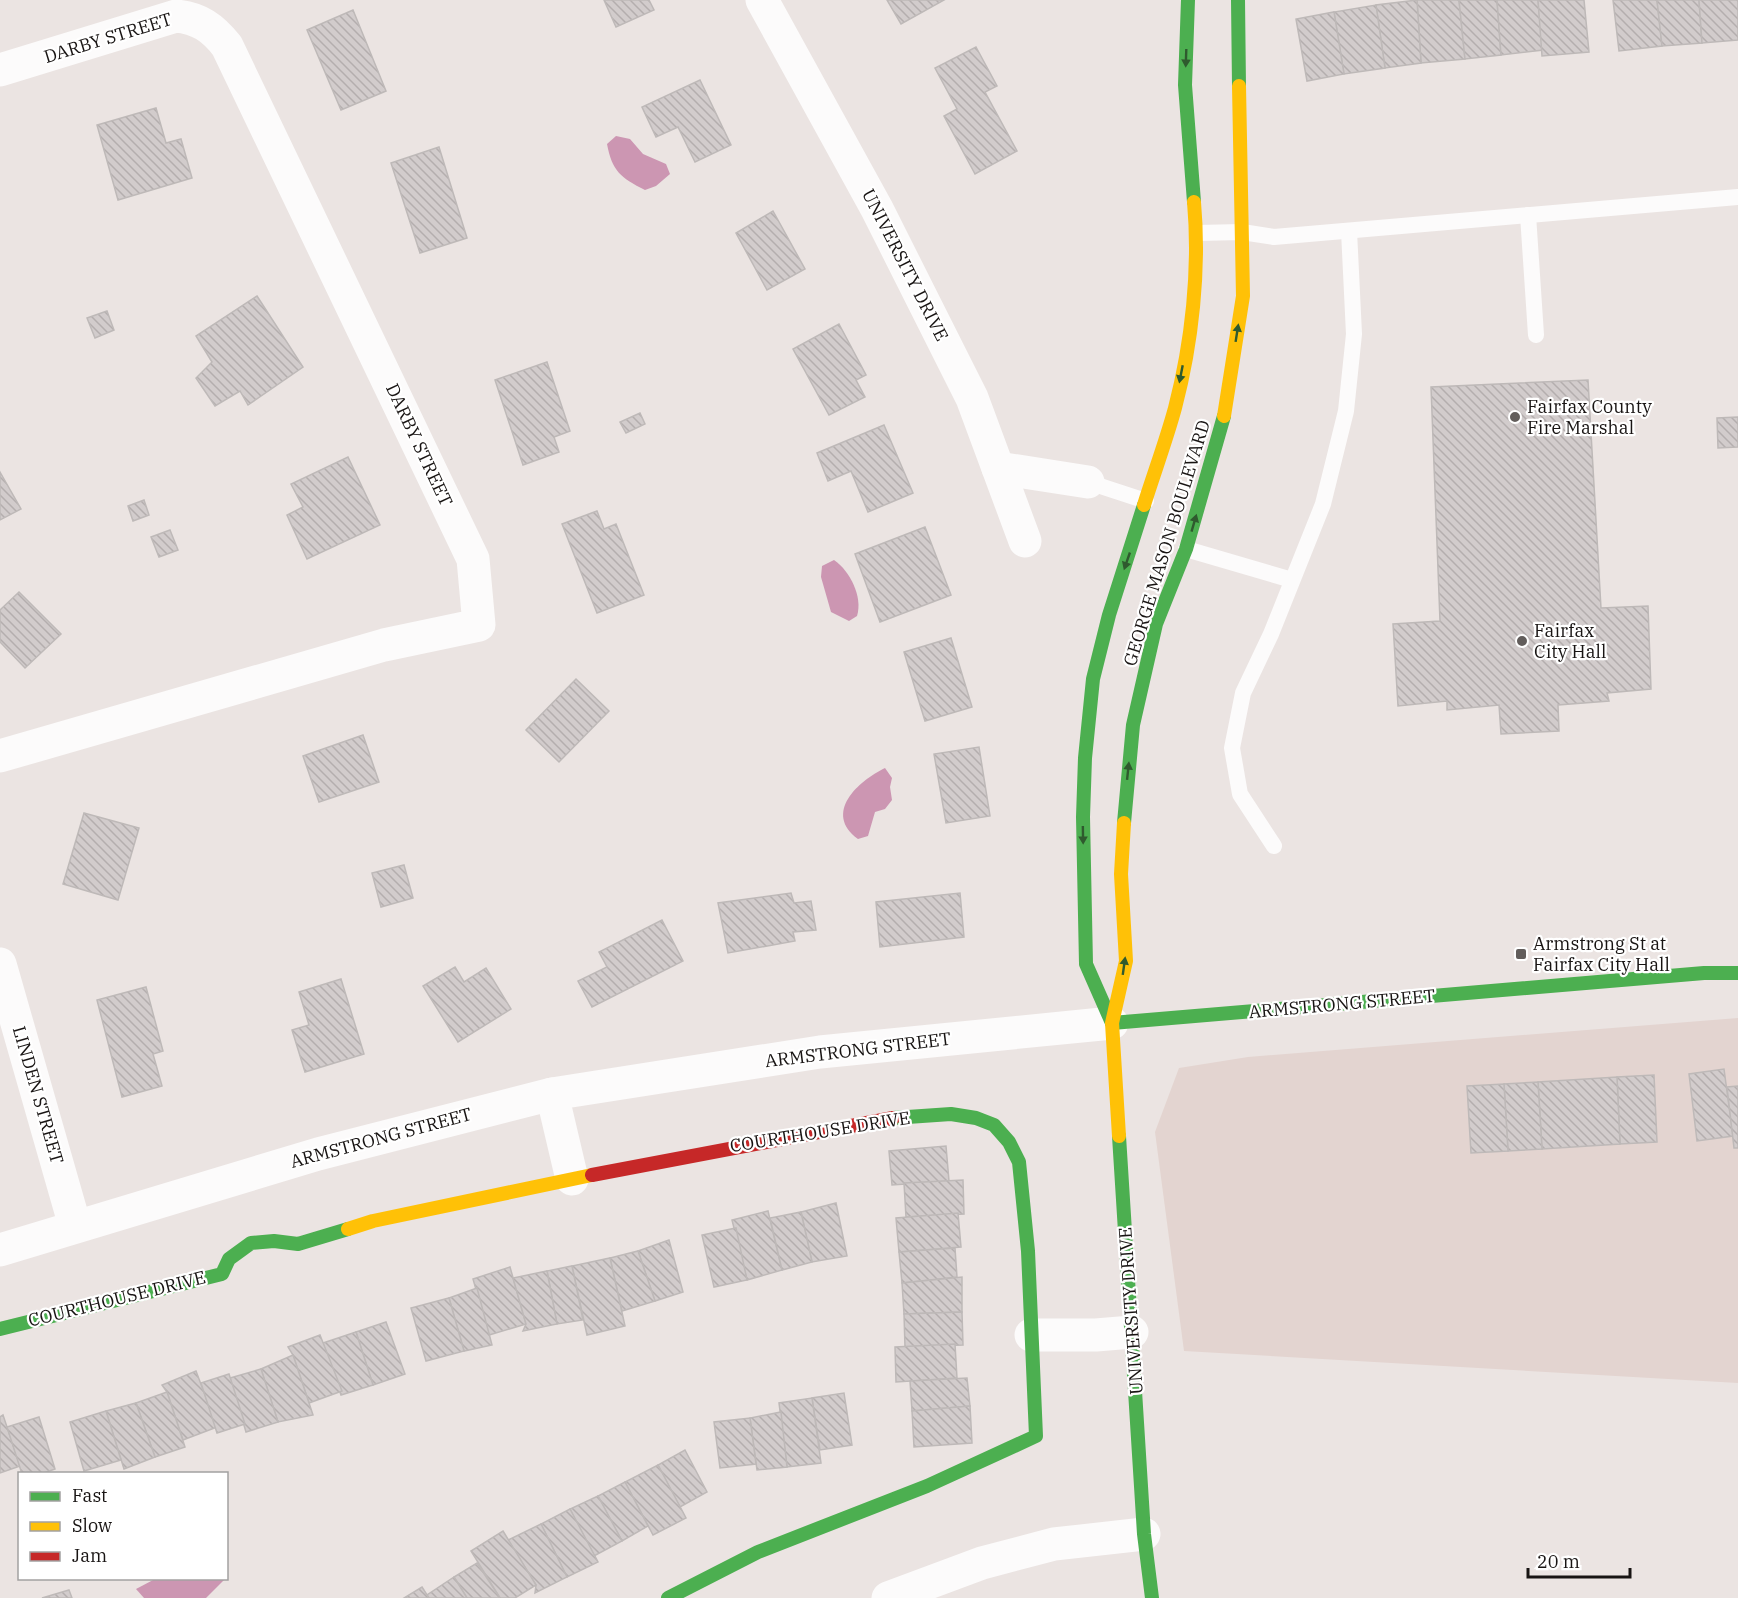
<svg xmlns="http://www.w3.org/2000/svg" width="1738" height="1598" font-family="'IBM Plex Serif',serif">
  <style>
    .built { fill: #e3d4d0 }
    .water { fill: #cc96b2 }
    .building { fill: url(#building-back-hatch); stroke: #beb9b8; stroke-width: 1.5 }
    .lines { fill: none; stroke-linecap: round; stroke-linejoin: round }
    .lane { stroke: #fcfbfb; stroke-width: 16 }
    .street { stroke: #fcfbfb; stroke-width: 33 }
    .fast { stroke: #4caf50; stroke-width: 14 }
    .slow { stroke: #ffc107; stroke-width: 14 }
    .jam { stroke: #c62828; stroke-width: 14 }
    .oneway { fill: #2f5a2e }
    .poi-dot { fill: #625d5b; stroke: #fff; stroke-width: 2 }
    .labels { text-anchor: middle; stroke-width: 4.5; stroke-linejoin: round; paint-order: stroke }
    .street-label { font-size: 18px; fill: #181413; stroke: #fff }
    .poi-label { font-size: 18px; fill: #181413; stroke: #fff; text-anchor: start }
  </style>
  <defs>
    <pattern id="building-back-hatch" width="6" height="6" patternUnits="userSpaceOnUse" patternTransform="scale(1.5)"><rect width="6" height="6" fill="#d2cccc"/><path d="M-1 5l2 2M0 0l6 6M5-1l2 2" fill="none" stroke="#b4aeae"/></pattern>
  </defs>
  <rect width="100%" height="100%" fill="#ebe4e2"/>
  <path class="built" d="M1738,1018V1383L1184,1351L1155,1132L1179,1068L1248,1057Z"/>
  <g class="water">
    <path d="M616,136L630,139L643,154L666,164L670,174L656,186L645,190C621,178 612,171 607,144Z"/>
    <path d="M834,560C850,571 863,597 857,616L849,621L831,612L821,577L822,566Z"/>
    <path d="M885,768L892,778L890,787L892,800L885,809L875,812L868,836L858,839C823,813 858,781 885,768Z"/>
    <path d="M155,1579L225,1578V1579L206,1598H144L136,1589Z"/>
  </g>
  <g class="building">
    <path d="M604,0H649L654,10L616,27Z"/>
    <path d="M887,0H944L901,24Z"/>
    <path d="M1417,0H1459L1465,59L1421,63Z"/>
    <path d="M1417,0L1421,63L1385,68L1376,5Z"/>
    <path d="M1459,0H1497L1501,55L1465,59Z"/>
    <path d="M1497,0H1538L1543,50L1501,55Z"/>
    <path d="M1538,0H1584L1589,52L1542,56Z"/>
    <path d="M1613,0H1657L1662,46L1619,51Z"/>
    <path d="M1657,0H1699L1702,43L1662,46Z"/>
    <path d="M1699,0H1738V40L1702,43Z"/>
    <path d="M1376,5L1385,68L1344,74L1334,12Z"/>
    <path d="M353,10L386,91L341,110L307,30Z"/>
    <path d="M1334,12L1344,74L1307,81L1296,19Z"/>
    <path d="M976,47L997,86L985,92L1017,151L975,174L944,116L957,109L935,68Z"/>
    <path d="M700,80L731,145L695,162L678,127L656,137L642,107Z"/>
    <path d="M156,108L166,143L181,139L192,178L118,200L97,125Z"/>
    <path d="M439,147L467,238L420,253L391,163Z"/>
    <path d="M773,211L805,269L767,290L736,233Z"/>
    <path d="M257,296L303,367L248,405L240,391L215,406L196,378L212,362L196,336Z"/>
    <path d="M107,311L114,330L95,338L87,318Z"/>
    <path d="M839,324L866,375L856,380L865,397L829,415L793,349Z"/>
    <path d="M547,362L570,431L554,437L559,452L523,465L495,380Z"/>
    <path d="M1588,380L1601,608L1648,606L1651,689L1607,693L1609,701L1558,705L1559,731L1501,734L1499,705L1447,710V701L1398,706L1393,624L1440,621L1431,387Z"/>
    <path d="M640,413L645,424L626,433L620,422Z"/>
    <path d="M1738,417V447L1718,448L1717,418Z"/>
    <path d="M884,425L913,493L868,512L851,471L828,481L817,453Z"/>
    <path d="M348,457L380,525L307,559L287,515L303,507L291,484Z"/>
    <path d="M0,472L21,509L0,520Z"/>
    <path d="M144,500L149,515L133,521L128,506Z"/>
    <path d="M597,511L604,529L616,524L644,595L597,613L562,524Z"/>
    <path d="M925,527L951,595L880,622L855,554Z"/>
    <path d="M170,530L178,550L159,557L151,537Z"/>
    <path d="M19,592L61,634L25,668L0,642V610Z"/>
    <path d="M951,638L972,707L925,721L904,652Z"/>
    <path d="M576,679L609,711L559,762L526,730Z"/>
    <path d="M363,735L379,782L319,802L303,756Z"/>
    <path d="M979,747L990,816L946,823L934,754Z"/>
    <path d="M84,813L139,828L118,900L63,884Z"/>
    <path d="M404,865L413,898L381,907L372,873Z"/>
    <path d="M791,893L794,903L811,901L816,930L793,932L795,941L728,953L718,903Z"/>
    <path d="M960,893L964,937L880,947L876,902Z"/>
    <path d="M662,920L683,961L592,1007L578,981L607,967L599,952Z"/>
    <path d="M455,967L464,982L486,968L511,1009L458,1042L423,986Z"/>
    <path d="M341,979L364,1054L305,1072L292,1030L309,1025L299,992Z"/>
    <path d="M146,987L163,1051L153,1054L162,1086L122,1097L97,1000Z"/>
    <path d="M1724,1069L1733,1136L1697,1141L1689,1074Z"/>
    <path d="M1654,1075L1657,1142L1620,1144L1617,1077Z"/>
    <path d="M1617,1077L1620,1144L1542,1149L1538,1082Z"/>
    <path d="M1538,1082L1542,1149L1508,1151L1504,1084Z"/>
    <path d="M1504,1084L1508,1151L1471,1153L1467,1086Z"/>
    <path d="M1738,1086V1148H1734L1727,1087Z"/>
    <path d="M946,1146L949,1181L892,1185L889,1151Z"/>
    <path d="M963,1180L964,1214L906,1217L904,1183Z"/>
    <path d="M836,1203L847,1256L812,1262L801,1212Z"/>
    <path d="M768,1211L782,1270L747,1280L732,1220Z"/>
    <path d="M801,1212L812,1262L782,1270L770,1218Z"/>
    <path d="M958,1213L961,1247L899,1252L896,1218Z"/>
    <path d="M736,1228L747,1280L714,1287L702,1235Z"/>
    <path d="M669,1240L683,1292L655,1301L638,1251Z"/>
    <path d="M955,1248L957,1277L902,1283L899,1252Z"/>
    <path d="M638,1251L655,1301L622,1311L610,1258Z"/>
    <path d="M610,1258L625,1326L587,1335L572,1266Z"/>
    <path d="M572,1266L583,1320L557,1324L547,1271Z"/>
    <path d="M510,1267L526,1324L489,1335L473,1279Z"/>
    <path d="M547,1271L557,1324L523,1331L526,1324L513,1278Z"/>
    <path d="M962,1277V1312L904,1314L902,1283Z"/>
    <path d="M477,1288L492,1345L464,1351L449,1298Z"/>
    <path d="M449,1298L464,1351L426,1361L411,1308Z"/>
    <path d="M962,1312L963,1345L905,1347L904,1314Z"/>
    <path d="M386,1322L405,1374L373,1385L356,1332Z"/>
    <path d="M356,1332L373,1385L341,1395L323,1343Z"/>
    <path d="M320,1335L342,1391L309,1403L293,1355L288,1347Z"/>
    <path d="M955,1344L957,1378L896,1382L895,1347Z"/>
    <path d="M293,1355L313,1415L278,1422L261,1369Z"/>
    <path d="M261,1369L278,1422L246,1432L230,1378Z"/>
    <path d="M196,1371L217,1427L183,1440L167,1392L162,1385Z"/>
    <path d="M229,1374L245,1424L217,1433L201,1383Z"/>
    <path d="M967,1378L970,1406L912,1411L910,1381Z"/>
    <path d="M167,1392L185,1447L155,1457L136,1403Z"/>
    <path d="M844,1393L852,1445L820,1450L812,1398Z"/>
    <path d="M812,1398L821,1463L787,1467L779,1403Z"/>
    <path d="M136,1403L155,1457L124,1469L106,1411Z"/>
    <path d="M970,1406L972,1443L914,1447L912,1411Z"/>
    <path d="M106,1411L121,1460L84,1471L70,1422Z"/>
    <path d="M781,1412L787,1467L757,1470L750,1418Z"/>
    <path d="M3,1415L20,1466L0,1473V1417Z"/>
    <path d="M39,1417L55,1469L41,1474H22L7,1427Z"/>
    <path d="M750,1418L756,1464L720,1468L714,1422Z"/>
    <path d="M685,1450L707,1492L680,1507L658,1465Z"/>
    <path d="M658,1465L686,1518L653,1535L625,1482Z"/>
    <path d="M625,1482L648,1526L622,1541L598,1496Z"/>
    <path d="M598,1496L622,1541L594,1556L570,1509Z"/>
    <path d="M570,1509L598,1562L567,1577L541,1524Z"/>
    <path d="M541,1524L567,1577L535,1593L536,1585L508,1540Z"/>
    <path d="M503,1531L536,1585L515,1598H500L471,1551Z"/>
    <path d="M477,1563L500,1598H467L454,1577Z"/>
    <path d="M454,1577L467,1598H429L427,1595Z"/>
    <path d="M422,1587L429,1598H404Z"/>
    <path d="M69,1590L72,1598H42Z"/>
  </g>
  <g class="lines">
    <g class="lane">
      <path d="M1528,215L1536,335"/>
      <path d="M1197,233L1242,232L1274,237L1738,197"/>
      <path d="M1088,482L1146,501"/>
      <path d="M1186,549L1292,580"/>
      <path d="M1274,846L1240,794L1232,748L1243,693L1271,634L1323,504L1346,411L1354,334L1349,231"/>
    </g>
    <g class="street">
      <path d="M762,0L877,209L972,398L1025,541"/>
      <path d="M0,70L176,16C199,18 213,28 227,46L473,559L479,625L384,645L0,756"/>
      <path d="M998,468L1088,482"/>
      <path d="M0,964L75,1226"/>
      <path d="M552,1094L572,1179"/>
      <path d="M0,1250L318,1154L552,1094L820,1052L1112,1023"/>
      <path d="M1031,1335H1096L1132,1332"/>
      <path d="M888,1598L982,1563L1054,1544L1144,1534"/>
    </g>
    <g class="fast">
      <path d="M1188,0L1185,85L1194,202"/>
      <path d="M1238,0L1239,86"/>
      <path d="M1124,823L1133,725L1156,624L1186,549L1224,416"/>
      <path d="M1112,1023L1086,964L1083,817L1085,758L1093,679L1109,615L1144,505"/>
      <path d="M1112,1023L1704,973H1738"/>
      <path d="M1119,1136L1144,1534L1152,1598"/>
      <path d="M0,1329L222,1274L229,1259L251,1243L274,1241L298,1244L348,1229"/>
      <path d="M668,1598L758,1552L927,1486L1036,1436L1028,1251L1019,1162L1009,1142L994,1125L976,1118L951,1114L893,1118"/>
    </g>
    <g class="slow">
      <path d="M1224,416L1243,296L1239,86"/>
      <path d="M1144,505C1154,473 1166,441 1175,408C1192,343 1200,269 1194,202"/>
      <path d="M1119,1136L1112,1023L1126,961L1121,874L1124,823"/>
      <path d="M348,1229L373,1221L592,1175"/>
    </g>
    <path class="jam" d="M592,1175L893,1118"/>
  </g>
  <defs><path id="oneway-solid" d="M-6-.8H1V-3.2L6.5 0L1 3.2V.8H-6Z" transform="scale(1.5)"/></defs>
  <g class="oneway">
    <use href="#oneway-solid" transform="translate(1186 58) rotate(92)"/>
    <use href="#oneway-solid" transform="translate(1237 333) rotate(-81)"/>
    <use href="#oneway-solid" transform="translate(1181 374) rotate(101)"/>
    <use href="#oneway-solid" transform="translate(1194 523) rotate(-74)"/>
    <use href="#oneway-solid" transform="translate(1127 561) rotate(109)"/>
    <use href="#oneway-solid" transform="translate(1128 771) rotate(-84)"/>
    <use href="#oneway-solid" transform="translate(1083 835) rotate(89)"/>
    <use href="#oneway-solid" transform="translate(1124 966) rotate(-82)"/>
  </g>
  <g class="poi-dot">
    <circle cx="1515" cy="417" r="6"/>
    <circle cx="1522" cy="641" r="6"/>
    <rect x="1515" y="948" width="12" height="12" rx="3"/>
  </g>
  <g class="labels">
    <g class="street-label">
      <text transform="translate(108 38) rotate(-17)" y="6">DARBY STREET</text>
      <text transform="translate(905 265) rotate(63)" y="6">UNIVERSITY DRIVE</text>
      <text transform="translate(419 445) rotate(65)" y="6">DARBY STREET</text>
      <text transform="translate(1167 543) rotate(-73)" y="6">GEORGE MASON BOULEVARD</text>
      <text transform="translate(1342 1004) rotate(-5)" y="6">ARMSTRONG STREET</text>
      <text transform="translate(858 1050) rotate(-7)" y="6">ARMSTRONG STREET</text>
      <text transform="translate(38 1095) rotate(74)" y="6">LINDEN STREET</text>
      <text transform="translate(820 1132) rotate(-9)" y="6">COURTHOUSE DRIVE</text>
      <text transform="translate(381 1138) rotate(-15)" y="6">ARMSTRONG STREET</text>
      <text transform="translate(117 1299) rotate(-14)" y="6">COURTHOUSE DRIVE</text>
      <text transform="translate(1131 1311) rotate(-94)" y="6">UNIVERSITY DRIVE</text>
    </g>
    <g class="poi-label">
      <text x="1527" y="413">Fairfax County<tspan x="1527" dy="21">Fire Marshal</tspan></text>
      <text x="1534" y="637">Fairfax<tspan x="1534" dy="21">City Hall</tspan></text>
      <text x="1533" y="950">Armstrong St at<tspan x="1533" dy="21">Fairfax City Hall</tspan></text>
    </g>
  </g>
  <rect x="18" y="1472" width="210" height="108" fill="#ffffff" stroke="#a3a1a1" stroke-width="1.5"/>
  <rect x="30" y="1492" width="30" height="9" fill="#4caf50" stroke="#a3a1a1" stroke-width="1.5"/>
  <text x="72" y="1502" font-size="18" fill="#181413">Fast</text>
  <rect x="30" y="1522" width="30" height="9" fill="#ffc107" stroke="#a3a1a1" stroke-width="1.5"/>
  <text x="72" y="1532" font-size="18" fill="#181413">Slow</text>
  <rect x="30" y="1552" width="30" height="9" fill="#c62828" stroke="#a3a1a1" stroke-width="1.5"/>
  <text x="72" y="1562" font-size="18" fill="#181413">Jam</text>
  <path d="M1528 1568v9h102v-9" fill="none" stroke="#181413" stroke-width="3"/>
  <text x="1537" y="1568" font-size="18" fill="#181413" stroke="#ffffff" stroke-width="4.5" paint-order="stroke">20 m</text>
</svg>
